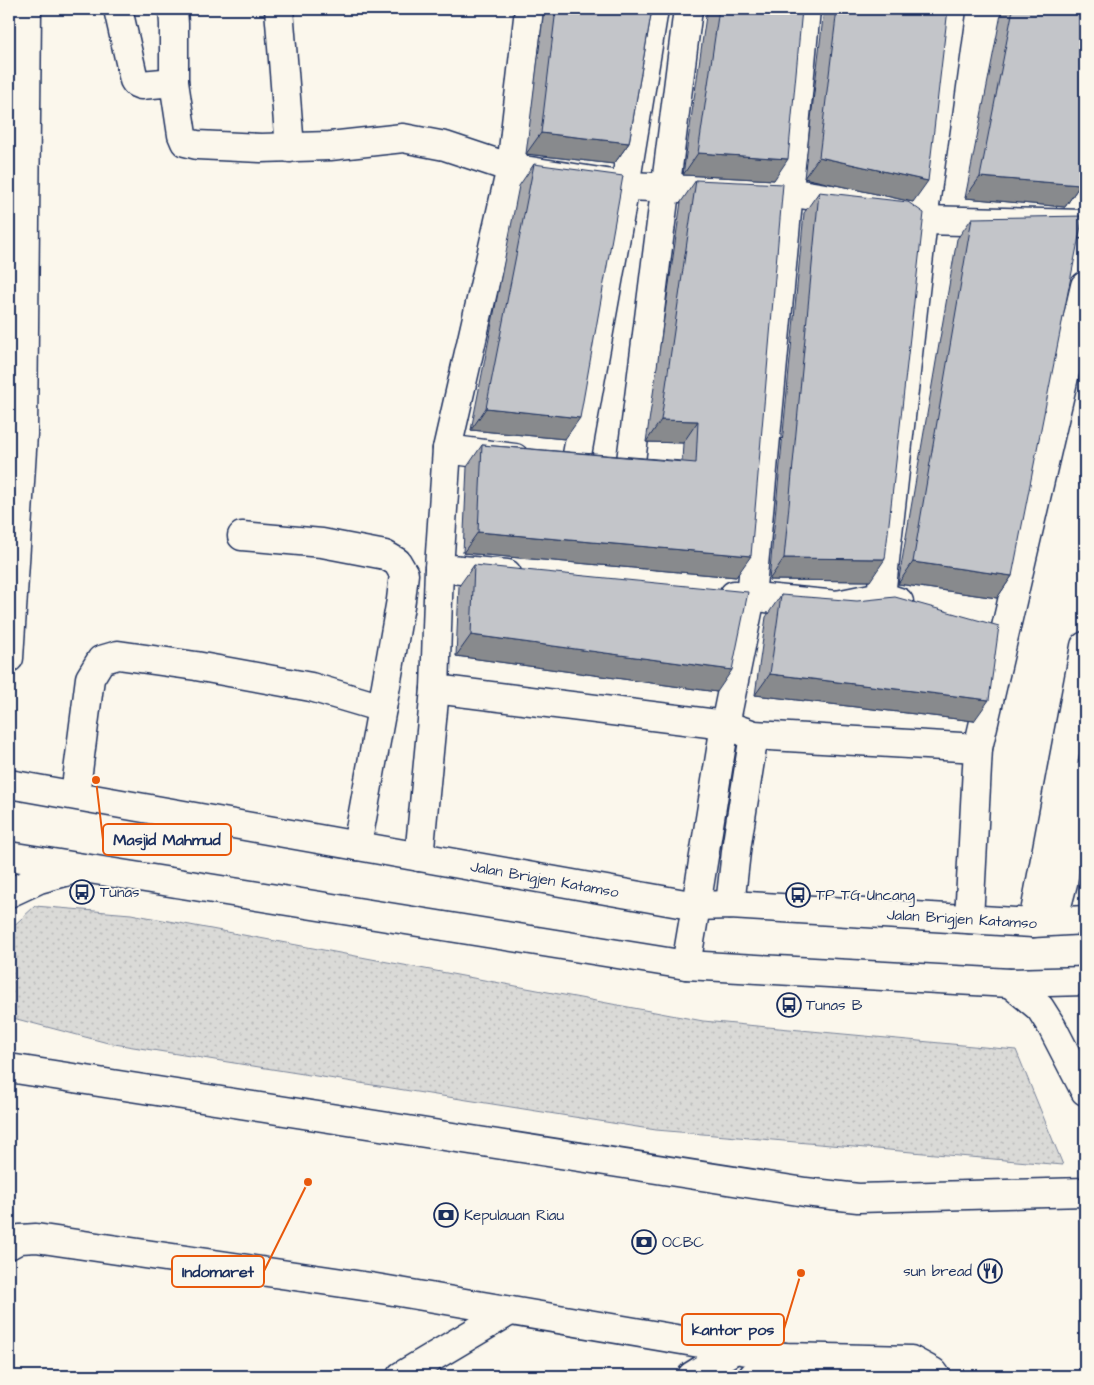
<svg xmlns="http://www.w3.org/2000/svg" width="1094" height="1385" font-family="'Architects Daughter',sans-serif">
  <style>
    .park { fill: url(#park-dots); stroke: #7a849a }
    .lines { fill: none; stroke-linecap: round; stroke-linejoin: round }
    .minor-casing { stroke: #1b2f5e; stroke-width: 31 }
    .major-casing { stroke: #1b2f5e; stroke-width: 31 }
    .highway-casing { stroke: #1b2f5e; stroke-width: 31 }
    .minor { stroke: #fbf7ec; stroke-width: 28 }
    .major { stroke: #fbf7ec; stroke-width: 28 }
    .highway { stroke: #fbf7ec; stroke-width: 28 }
    .wall { fill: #a8a9ad; stroke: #1b2f5e }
    .shaded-wall { fill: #888a8d; stroke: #1b2f5e }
    .building { fill: #c3c5c9; stroke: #1b2f5e }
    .labels { text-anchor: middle; stroke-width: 4; stroke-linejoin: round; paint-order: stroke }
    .street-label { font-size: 15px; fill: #1b2f5e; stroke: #fbf7ec }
    .poi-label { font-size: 15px; fill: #1b2f5e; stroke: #fbf7ec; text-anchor: start }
    .leader { fill: none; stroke: #e8590c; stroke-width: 2 }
    .callout-dot { fill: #e8590c; stroke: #fbf7ec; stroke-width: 2 }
    .callout { fill: #fbf7ec; stroke: #e8590c; stroke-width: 2 }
    .callout-label { font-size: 16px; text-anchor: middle; font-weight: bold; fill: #1b2f5e }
  </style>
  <defs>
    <pattern id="park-dots" width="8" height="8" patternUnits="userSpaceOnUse" patternTransform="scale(1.25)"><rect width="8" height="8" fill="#dadad7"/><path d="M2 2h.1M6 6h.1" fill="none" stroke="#babbbb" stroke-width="1.8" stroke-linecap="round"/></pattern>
  </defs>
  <rect width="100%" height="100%" fill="#fbf7ec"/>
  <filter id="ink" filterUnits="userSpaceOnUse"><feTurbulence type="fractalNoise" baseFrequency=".02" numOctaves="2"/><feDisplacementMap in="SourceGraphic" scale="10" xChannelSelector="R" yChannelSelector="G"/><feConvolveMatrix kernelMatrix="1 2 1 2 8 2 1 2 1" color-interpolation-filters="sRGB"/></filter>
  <g filter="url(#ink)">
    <path class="park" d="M35,906L131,914L703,1021L1016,1050L1063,1165L656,1130L108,1043L9,1017V930Z"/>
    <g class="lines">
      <g class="minor-casing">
        <g id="minor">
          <path d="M118,9L134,80L136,83L141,85L174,82L182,135L185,142L197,145L261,148L330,146L403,138L445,146L511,168L625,186L788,192L894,209L923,220L1085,224"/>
          <path d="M173,9L174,24V82"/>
          <path d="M279,9L290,148"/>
          <path d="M447,449L515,458"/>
          <path d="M575,466L625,186L654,9"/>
          <path d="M630,469L688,9"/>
          <path d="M242,536L322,543L385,555L397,562L404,574L401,600L382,708L357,846"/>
          <path d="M439,568L507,574"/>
          <path d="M734,595L837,605L881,596L899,602"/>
          <path d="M881,596L923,220L952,9"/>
          <path d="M9,658L23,434L27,9"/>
          <path d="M435,689L725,725L754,735L978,748L1085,286"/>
          <path d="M75,795L90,678L101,660L118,655L196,666L311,687L382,708"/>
          <path d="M419,857L435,689L439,568L447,449L511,168L529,9"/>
          <path d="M9,893L39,879L80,868"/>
          <path d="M730,905L737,843L754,735"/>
          <path d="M696,906L725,725L751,597L806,9"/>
          <path d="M969,919L978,748"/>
          <path d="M1053,921L1063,883L1077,793L1085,775"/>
          <path d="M1033,923L1085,646"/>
          <path d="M1010,983L1040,1008L1052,1027L1085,1091"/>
          <path d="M9,1068L805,1192L858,1198L1085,1192"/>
          <path d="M9,1245L20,1239L36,1238L370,1287L735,1349L785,1357L911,1360L933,1372L936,1376"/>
          <path d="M401,1376L510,1311"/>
          <path d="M692,1376L735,1349"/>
          <path d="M753,1376L785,1357"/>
        </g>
      </g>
      <g class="major-casing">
        <path id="major" d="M686,965L696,906"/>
      </g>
      <g class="highway-casing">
        <g id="highway">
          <path id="s1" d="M9,784L696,906L730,905L1033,923L1085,920"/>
          <path d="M9,856L686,965L1010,983L1085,981"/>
        </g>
      </g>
      <use href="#minor" class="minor"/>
      <use href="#major" class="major"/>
      <use href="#highway" class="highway"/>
    </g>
    <g class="wall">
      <path d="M544,9H652L629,143L614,164L526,154Z"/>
      <path d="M707,9H802L774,180L683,175Z"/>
      <path d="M824,9H948L913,202L804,178Z"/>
      <path d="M1002,9H1085L1080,185L1065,207L965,198Z"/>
      <path d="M534,164L565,439L471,430L519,186Z"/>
      <path d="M696,180L736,577L463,553L467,467L482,445L682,461L683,443L646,442L681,202Z"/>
      <path d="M819,192L870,581L769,580L804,213Z"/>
      <path d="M972,218L1012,576L997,598L898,584L957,239Z"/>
      <path d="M474,565L717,692L456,656L459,586Z"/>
      <path d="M781,595L974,721L755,695L766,617Z"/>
    </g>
    <g class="shaded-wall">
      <path d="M541,133L629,143L614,164L526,154Z"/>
      <path d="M698,153L788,159L774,180L683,175Z"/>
      <path d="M819,157L928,181L913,202L804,178Z"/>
      <path d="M980,177L1080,185L1065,207L965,198Z"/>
      <path d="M486,408L580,418L565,439L471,430Z"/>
      <path d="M661,420L698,421L683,443L646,442Z"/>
      <path d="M478,532L751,556L736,577L463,553Z"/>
      <path d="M784,558L885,559L870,581L769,580Z"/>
      <path d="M913,562L1012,576L997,598L898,584Z"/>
      <path d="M471,635L732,670L717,692L456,656Z"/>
      <path d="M770,674L989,700L974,721L755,695Z"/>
    </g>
    <g class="building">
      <path d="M556,9H652L629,143L541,133Z"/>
      <path d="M719,9H802L788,159L698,153Z"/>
      <path d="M837,9H948L928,181L819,157Z"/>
      <path d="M1013,9H1085V164L1080,185L980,177Z"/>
      <path d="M534,164L623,176L580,418L486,408Z"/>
      <path d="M696,180L783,184L751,556L478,532L482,445L696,463L698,421L661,420Z"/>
      <path d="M819,192L908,202L924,213L885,559L784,558Z"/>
      <path d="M1083,216L1012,576L913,562L972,218Z"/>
      <path d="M474,565L748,592L732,670L471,635Z"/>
      <path d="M781,595L857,601L895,597L999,626L989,700L770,674Z"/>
    </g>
  </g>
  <defs>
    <g id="bus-ring" transform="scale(1.25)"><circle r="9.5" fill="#fbf7ec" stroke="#1b2f5e" stroke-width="1.5"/><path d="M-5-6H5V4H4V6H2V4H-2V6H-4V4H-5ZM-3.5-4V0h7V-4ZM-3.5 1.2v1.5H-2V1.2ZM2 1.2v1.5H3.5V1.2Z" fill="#1b2f5e"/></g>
    <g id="bank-ring" transform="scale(1.25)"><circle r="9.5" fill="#fbf7ec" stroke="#1b2f5e" stroke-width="1.5"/><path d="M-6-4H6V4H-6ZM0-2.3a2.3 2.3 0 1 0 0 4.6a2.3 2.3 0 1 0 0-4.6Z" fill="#1b2f5e"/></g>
    <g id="restaurant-ring" transform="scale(1.25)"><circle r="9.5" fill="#fbf7ec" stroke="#1b2f5e" stroke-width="1.5"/><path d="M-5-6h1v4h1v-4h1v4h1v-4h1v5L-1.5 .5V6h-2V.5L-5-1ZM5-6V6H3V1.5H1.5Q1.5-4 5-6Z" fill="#1b2f5e"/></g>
  </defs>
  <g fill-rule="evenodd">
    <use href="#bus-ring" x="82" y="892"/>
    <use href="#bus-ring" x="798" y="895"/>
    <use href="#bus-ring" x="789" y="1005"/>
    <use href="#bank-ring" x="446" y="1215"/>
    <use href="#bank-ring" x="644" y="1242"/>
    <use href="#restaurant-ring" x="990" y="1271"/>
  </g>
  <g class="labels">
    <g class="street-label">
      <text dy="5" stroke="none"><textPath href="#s1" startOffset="544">Jalan Brigjen Katamso</textPath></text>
      <text dy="5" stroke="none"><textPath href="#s1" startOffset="964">Jalan Brigjen Katamso</textPath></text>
    </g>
    <g class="poi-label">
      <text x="100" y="897">Tunas</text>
      <text x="816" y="900">TP TG Uncang</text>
      <text x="806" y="1010">Tunas B</text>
      <text x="464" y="1220">Kepulauan Riau</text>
      <text x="662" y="1247">OCBC</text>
      <text x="972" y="1276" text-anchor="end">sun bread</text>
    </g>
  </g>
  <path class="leader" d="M96 780L103 840M308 1182L264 1271M801 1273L784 1329"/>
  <g class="callout-dot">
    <circle cx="96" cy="780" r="5"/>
    <circle cx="308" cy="1182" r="5"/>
    <circle cx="801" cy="1273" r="5"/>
  </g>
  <g class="callout">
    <rect x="103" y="824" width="128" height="31" rx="5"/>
    <rect x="172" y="1256" width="92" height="31" rx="5"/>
    <rect x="682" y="1314" width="102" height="31" rx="5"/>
  </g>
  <g class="callout-label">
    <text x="167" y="845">Masjid Mahmud</text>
    <text x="218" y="1277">Indomaret</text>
    <text x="733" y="1335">kantor pos</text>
  </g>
  <rect width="1094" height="1385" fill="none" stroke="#fbf7ec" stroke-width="30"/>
  <rect x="15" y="15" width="1064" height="1355" fill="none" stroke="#1b2f5e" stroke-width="2" filter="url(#ink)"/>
</svg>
